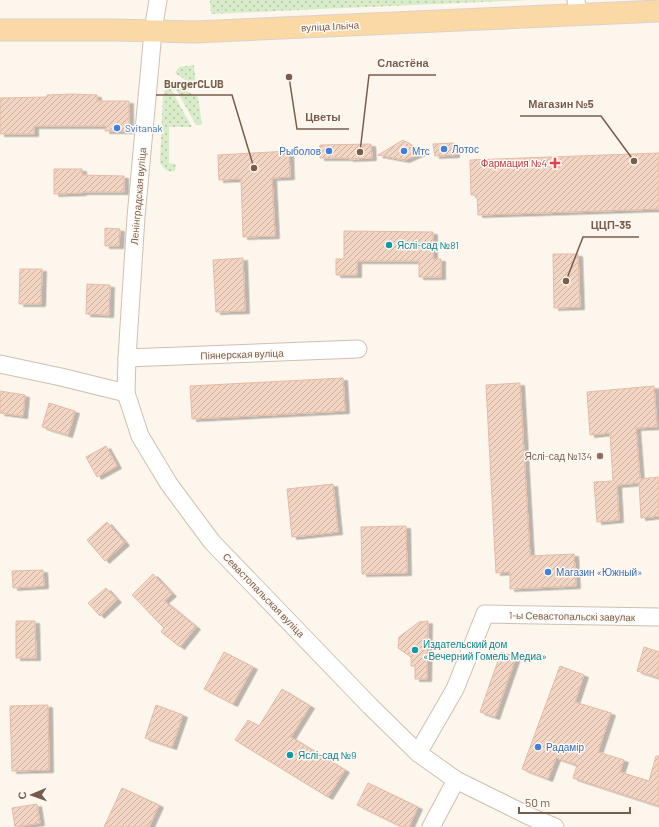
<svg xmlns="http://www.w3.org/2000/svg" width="659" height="827" font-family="Barlow,sans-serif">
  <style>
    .grass { fill: url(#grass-dots) }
    .building { fill: url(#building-hatch); stroke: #e6bba3; filter: url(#shadow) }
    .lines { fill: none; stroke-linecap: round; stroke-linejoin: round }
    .minor-casing { stroke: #d1beb0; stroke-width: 19 }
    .major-casing { stroke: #dad1cd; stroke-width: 23 }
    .minor { stroke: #fff; stroke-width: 17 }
    .major { stroke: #fbd9a5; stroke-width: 21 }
    .shop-dot { fill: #3f7fe0; stroke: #fffaf3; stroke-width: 1.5 }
    .health-dot { fill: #e0444e; stroke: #fffaf3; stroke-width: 1.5 }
    .culture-dot { fill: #0f9aa8; stroke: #fffaf3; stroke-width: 1.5 }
    .education-dot { fill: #8d6e63; stroke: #fffaf3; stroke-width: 1.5 }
    .labels { text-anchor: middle; stroke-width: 3; stroke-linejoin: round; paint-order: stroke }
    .street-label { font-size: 10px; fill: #7a5c4d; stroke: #fffaf3 }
    .shop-label { font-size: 10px; fill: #366cbe; stroke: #fffaf3; text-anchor: start }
    .health-label { font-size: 10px; fill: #be3a42; stroke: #fffaf3; text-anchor: end }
    .culture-label { font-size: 10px; fill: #0d838f; stroke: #fffaf3; text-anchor: start }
    .education-label { font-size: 10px; fill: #785e54; stroke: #fffaf3; text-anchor: end }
    .leader { fill: none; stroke: #7a5c4d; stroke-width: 1.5 }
    .callout-dot { fill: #7a5c4d; stroke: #fffaf3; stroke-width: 1.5 }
    .callout-label { font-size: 11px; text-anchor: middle; font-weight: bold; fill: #7a5c4d; stroke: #fffaf3; stroke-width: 3; stroke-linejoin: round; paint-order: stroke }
  </style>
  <defs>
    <pattern id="grass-dots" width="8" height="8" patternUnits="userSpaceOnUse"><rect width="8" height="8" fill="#d8ecc9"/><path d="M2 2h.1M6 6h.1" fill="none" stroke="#b4c2a5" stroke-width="1.8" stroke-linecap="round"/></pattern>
    <pattern id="building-hatch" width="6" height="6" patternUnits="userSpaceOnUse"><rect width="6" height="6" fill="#f3d5c3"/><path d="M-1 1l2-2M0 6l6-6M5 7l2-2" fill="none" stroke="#cab0a1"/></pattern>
    <filter id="shadow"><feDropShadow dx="4.5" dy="2.5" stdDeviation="0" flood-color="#0004"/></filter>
  </defs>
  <rect width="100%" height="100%" fill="#fdf6ec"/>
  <g class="grass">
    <path d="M210,0H528L211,14Z"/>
    <path d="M194,65L196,85H193L175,73L179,67Z"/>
    <path d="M167,82L192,127H169V163L176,164L175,171C168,173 164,169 160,163L163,96Z"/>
    <path d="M173,84L198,97L202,125H196Z"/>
  </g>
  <g class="building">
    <path d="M72,94L97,95V101H129V131H105L106,126H34V134H0V98L47,97V95Z"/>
    <path d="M403,140L423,152L405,160L378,155Z"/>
    <path d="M454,143L455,155L435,156L433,144Z"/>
    <path d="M371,144L372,158L349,159V158H320V145Z"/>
    <path d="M289,151L290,177L272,178L275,236L243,237L241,179L219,180L218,155Z"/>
    <path d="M659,153V209L478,215L477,195H471L470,160Z"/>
    <path d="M54,169H82V175L124,176V192H82V193L54,194Z"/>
    <path d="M105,228L120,229L119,246H105Z"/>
    <path d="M344,231L433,232V259H441V277H419V261H357V275H336V259H344Z"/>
    <path d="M553,254H578L580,307L554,308Z"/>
    <path d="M243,258L245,311L216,312L213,260Z"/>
    <path d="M20,269H42L41,304H19Z"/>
    <path d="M87,284L110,285L109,315L86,314Z"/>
    <path d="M343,378L345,411L192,419L190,386Z"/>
    <path d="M520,383L530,556L574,554L576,586L510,589V572L496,573L486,385Z"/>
    <path d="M654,386L657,427L636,428L640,479L659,477V516L641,518L639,483L617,485L619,520L597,522L594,482L613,481L610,433L590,435L587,392Z"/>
    <path d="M0,391L25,395L23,416L0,413Z"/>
    <path d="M49,403L75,411L68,435L42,427Z"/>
    <path d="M106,446L117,466L97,477L86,457Z"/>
    <path d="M333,484L338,532L292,537L287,489Z"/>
    <path d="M107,522L125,543L105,561L87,540Z"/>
    <path d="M406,526L407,573L362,574L361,527Z"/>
    <path d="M43,570L44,586L13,588L12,571Z"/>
    <path d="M153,574L172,594L164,601L196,627L180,647L161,632L164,628L132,595Z"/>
    <path d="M106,588L117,600L100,616L88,603Z"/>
    <path d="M16,621H35L36,658H16Z"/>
    <path d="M428,621L427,679H415V666H411V657L398,648L399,637L419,622Z"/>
    <path d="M644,647L659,652V678L637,671Z"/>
    <path d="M224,652L253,667L233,704L204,689Z"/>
    <path d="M501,652L516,657L495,717L480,712Z"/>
    <path d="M560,666L584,675L575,702L611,713L598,752L624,760L620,772L649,781L656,756H659V806L573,778L577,765L556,758L548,779L522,769Z"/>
    <path d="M282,689L310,706L291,737L345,770L328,797L235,740L248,720L259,726Z"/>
    <path d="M48,705L49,770L12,771L10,706Z"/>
    <path d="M156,705L183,715L172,747L145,738Z"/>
    <path d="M368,783L418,807L409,827H402L357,805Z"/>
    <path d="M122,788L159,805L149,827H104Z"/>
    <path d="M37,804L40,823L15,827L12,808Z"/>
  </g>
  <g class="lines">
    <g class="minor-casing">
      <g id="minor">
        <path d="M158,0L153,31L149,76L136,217L127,358L126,393L140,436L169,484L212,542L370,706L418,753L456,780L531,817L555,827"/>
        <path d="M576,0L578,15"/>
        <path d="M127,358L358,349"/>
        <path d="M0,364L61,377L126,393"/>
        <path d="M418,753L455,689L485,614L659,617"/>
        <path d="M431,827L456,780"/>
      </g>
    </g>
    <g class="major-casing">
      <path id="major" d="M0,30H114L195,32L659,11"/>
    </g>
    <use href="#minor" class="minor"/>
    <use href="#major" class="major"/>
  </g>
  <g class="shop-dot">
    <circle cx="117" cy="128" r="4"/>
    <circle cx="444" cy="149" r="4"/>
    <circle cx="329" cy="151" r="4"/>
    <circle cx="404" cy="151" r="4"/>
    <circle cx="548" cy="572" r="4"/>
    <circle cx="538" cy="747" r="4"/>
  </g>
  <path class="health-dot" d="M553 157h4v4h4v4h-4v4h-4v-4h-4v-4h4z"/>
  <g class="culture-dot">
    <circle cx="389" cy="245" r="4"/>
    <circle cx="415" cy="650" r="4"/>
    <circle cx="290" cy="755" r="4"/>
  </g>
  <circle class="education-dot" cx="600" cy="456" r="4"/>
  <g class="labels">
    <g class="street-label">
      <text transform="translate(330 26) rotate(-3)" y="4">вуліца Ільіча</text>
      <text transform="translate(138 196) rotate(-85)" y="4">Ленінградская вуліца</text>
      <text transform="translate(242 354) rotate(-2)" y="4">Піянерская вуліца</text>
      <text transform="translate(264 595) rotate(46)" y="4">Севастопальская вуліца</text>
      <text transform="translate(572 616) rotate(1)" y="4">1-ы Севастопальскі завулак</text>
    </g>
    <g class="shop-label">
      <text x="125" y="132">Svitanak</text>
      <text x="452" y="153">Лотос</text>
      <text x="321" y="155" text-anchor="end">Рыболов</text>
      <text x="412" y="155">Мтс</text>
      <text x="556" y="576">Магазин «Южный»</text>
      <text x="546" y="751">Радамір</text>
    </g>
    <g class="health-label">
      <text x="547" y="167">Фармация №4</text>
    </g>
    <g class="culture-label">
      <text x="397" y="249">Яслі-сад №81</text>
      <text x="423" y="648">Издательский дом<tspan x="423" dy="12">«Вечерний Гомель Медиа»</tspan></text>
      <text x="298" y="759">Яслі-сад №9</text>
    </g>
    <g class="education-label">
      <text x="592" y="460">Яслі-сад №134</text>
    </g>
  </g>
  <path class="leader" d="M360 152L369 75H436M254 168L232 95H156M634 161L601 116H520M289 77L297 129H349M566 281L583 237H639"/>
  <g class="callout-dot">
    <circle cx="360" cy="152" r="4"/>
    <circle cx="254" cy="168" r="4"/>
    <circle cx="634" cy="161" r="4"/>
    <circle cx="289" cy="77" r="4"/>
    <circle cx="566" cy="281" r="4"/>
  </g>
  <g class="callout-label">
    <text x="403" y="67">Сластёна</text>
    <text x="194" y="88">BurgerCLUB</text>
    <text x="561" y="108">Магазин №5</text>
    <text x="323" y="121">Цветы</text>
    <text x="611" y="229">ЦЦП-35</text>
  </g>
  <g transform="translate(32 795) rotate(268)" stroke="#fffaf3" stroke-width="3" paint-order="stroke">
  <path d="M0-3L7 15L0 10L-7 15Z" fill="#7a5c4d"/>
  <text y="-6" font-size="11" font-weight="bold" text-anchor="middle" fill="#7a5c4d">С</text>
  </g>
  <path d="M519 807v6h111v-6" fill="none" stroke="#7a5c4d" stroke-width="2"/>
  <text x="525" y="807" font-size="12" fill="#7a5c4d" stroke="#fffaf3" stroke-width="3" paint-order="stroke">50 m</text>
</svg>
